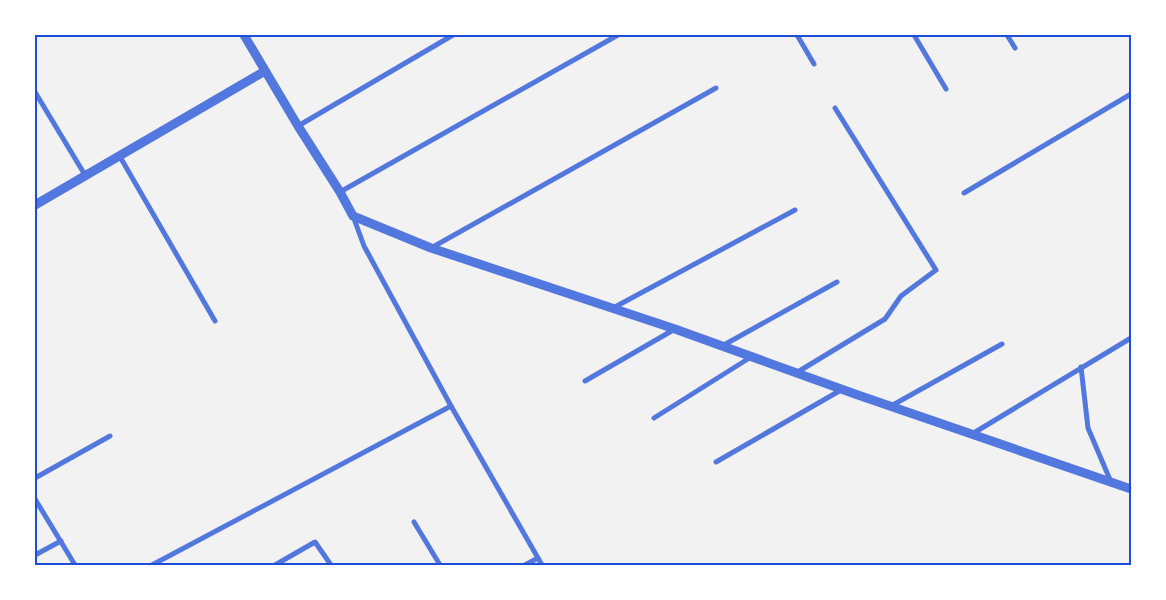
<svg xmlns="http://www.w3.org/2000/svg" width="1166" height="600" font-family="'Work Sans',sans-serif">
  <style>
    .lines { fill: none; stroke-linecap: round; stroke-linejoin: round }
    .minor { stroke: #5277de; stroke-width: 5 }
    .tertiary { stroke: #5277de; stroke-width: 9 }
    .neatline { fill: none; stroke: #1d4ed8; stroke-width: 2 }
  </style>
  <rect width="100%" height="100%" fill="#f2f2f2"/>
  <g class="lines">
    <g class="minor">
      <path d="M797,35L814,64"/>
      <path d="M914,35L946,89"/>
      <path d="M1007,35L1015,48"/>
      <path d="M35,92L85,175"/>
      <path d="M298,126L453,35"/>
      <path d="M119,155L215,321"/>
      <path d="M340,192L618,35"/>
      <path d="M964,193L1131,94"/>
      <path d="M353,216L364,246L451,406L542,565"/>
      <path d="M431,248L716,88"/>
      <path d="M613,308L795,210"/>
      <path d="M722,346L837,282"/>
      <path d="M1081,367L1088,428L1111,482"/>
      <path d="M796,373L885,319L901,296L936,270L835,108"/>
      <path d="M585,381L675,329"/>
      <path d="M891,406L1002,344"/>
      <path d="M654,418L751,357"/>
      <path d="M972,434L1131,338"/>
      <path d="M716,462L841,390"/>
      <path d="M35,478L110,436"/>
      <path d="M35,499L75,565"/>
      <path d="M414,522L440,565"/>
      <path d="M35,555L61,541"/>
      <path d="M152,565L451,406"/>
      <path d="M275,565L315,542L331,565"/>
      <path d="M525,565L538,558"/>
    </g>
    <g class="tertiary">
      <path d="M244,35L298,126L340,192L353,216L431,248L675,329L855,394L1131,489"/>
      <path d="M35,205L265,71"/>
    </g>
  </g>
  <rect width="1166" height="600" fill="none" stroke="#ffffff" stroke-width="72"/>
  <rect x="36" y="36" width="1094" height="528" class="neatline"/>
</svg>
